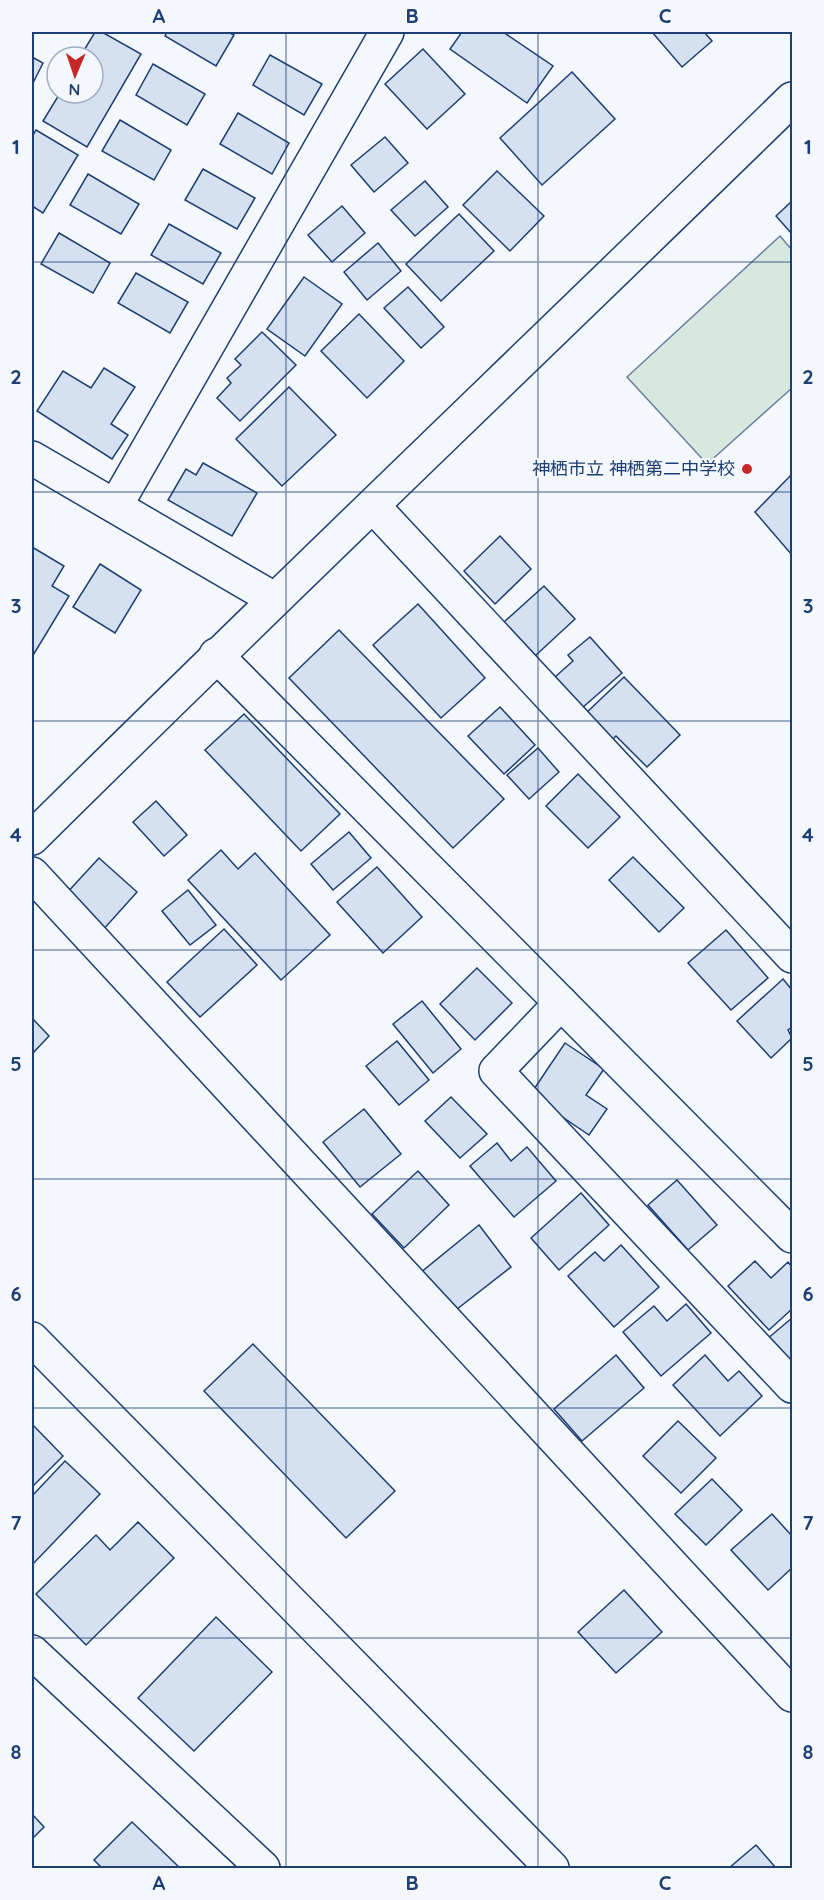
<svg xmlns="http://www.w3.org/2000/svg" width="824" height="1900" font-family="Quicksand,'Noto Sans JP',sans-serif">
  <style>
    .green { fill: #d7e8df; stroke: #687fa3; stroke-width: 1.5 }
    .building { fill: #d5e0f0; stroke: #1d3f73; stroke-width: 1.5 }
    .lines { fill: none; stroke-linecap: round; stroke-linejoin: round }
    .street-casing { stroke: #1d3f73; stroke-width: 36 }
    .secondary-casing { stroke: #1d3f73; stroke-width: 36 }
    .street { stroke: #f4f7fb; stroke-width: 33 }
    .secondary { stroke: #f4f7fb; stroke-width: 33 }
    .grid { fill: none; stroke: #1d3f73; stroke-width: 1.5; stroke-opacity: 0.55 }
    .poi-dot { fill: #c62828; stroke: #f4f7fb; stroke-width: 2 }
    .labels { text-anchor: middle; stroke-width: 4.5; stroke-linejoin: round; paint-order: stroke }
    .poi-label { font-size: 18px; fill: #1d3f73; stroke: #f4f7fb; text-anchor: end }
    .neatline { fill: none; stroke: #1d3f73; stroke-width: 2 }
    .grid-label { font-size: 20px; text-anchor: middle; font-weight: bold; fill: #1d3f73 }
  </style>
  <rect width="100%" height="100%" fill="#f4f7fb"/>
  <path class="green" d="M780,236L792,250V388L707,464L627,377Z"/>
  <g class="building">
    <path d="M95,32H102L141,54L87,147L43,121L60,93H93V57H80Z"/>
    <path d="M167,32H228L234,35L216,66L165,36Z"/>
    <path d="M462,32H503L553,66L527,103L450,49Z"/>
    <path d="M652,32H704L712,41L682,67Z"/>
    <path d="M423,49L465,94L427,129L385,84Z"/>
    <path d="M270,55L322,84L304,115L253,85Z"/>
    <path d="M32,57L43,63L32,85Z"/>
    <path d="M153,64L205,94L187,125L136,95Z"/>
    <path d="M572,72L615,119L542,185L500,138Z"/>
    <path d="M238,113L289,143L272,174L220,144Z"/>
    <path d="M120,120L171,150L154,180L102,151Z"/>
    <path d="M36,130L78,155L43,213L32,206V137Z"/>
    <path d="M385,137L408,163L374,192L351,165Z"/>
    <path d="M203,169L255,198L237,229L185,200Z"/>
    <path d="M497,171L544,216L510,251L463,205Z"/>
    <path d="M88,174L139,204L121,234L70,205Z"/>
    <path d="M425,181L448,207L415,236L391,210Z"/>
    <path d="M791,202L792,203V234L776,216Z"/>
    <path d="M342,206L365,233L332,262L308,235Z"/>
    <path d="M459,214L494,251L441,301L406,264Z"/>
    <path d="M169,224L221,253L203,284L151,255Z"/>
    <path d="M59,233L110,263L93,293L41,264Z"/>
    <path d="M378,243L401,271L367,300L344,272Z"/>
    <path d="M136,273L188,302L170,333L118,303Z"/>
    <path d="M304,277L342,304L305,356L267,329Z"/>
    <path d="M408,287L444,327L421,348L384,308Z"/>
    <path d="M359,314L404,361L367,398L321,351Z"/>
    <path d="M262,332L296,365L240,421L217,398L231,383L227,378L241,365L235,359Z"/>
    <path d="M104,368L135,387L111,424L128,435L112,459L37,411L63,371L91,388Z"/>
    <path d="M289,387L336,435L282,486L236,439Z"/>
    <path d="M203,463L257,493L232,536L168,500L186,469L196,475Z"/>
    <path d="M792,474V555L755,512Z"/>
    <path d="M500,536L531,569L495,604L464,571Z"/>
    <path d="M32,547L64,566L52,586L69,596L32,657Z"/>
    <path d="M100,564L141,590L115,633L73,607Z"/>
    <path d="M544,586L575,619L535,656L504,622Z"/>
    <path d="M418,604L485,678L441,718L373,645Z"/>
    <path d="M339,630L504,799L453,848L289,678Z"/>
    <path d="M590,637L622,673L582,708L555,677L573,661L568,655Z"/>
    <path d="M624,677L680,735L647,767L616,736L611,741L584,715Z"/>
    <path d="M500,707L535,745L504,774L468,736Z"/>
    <path d="M244,714L340,814L301,851L205,750Z"/>
    <path d="M538,748L559,772L529,799L507,775Z"/>
    <path d="M578,774L620,817L588,848L546,806Z"/>
    <path d="M156,801L187,835L164,856L133,822Z"/>
    <path d="M349,832L371,858L333,890L311,864Z"/>
    <path d="M221,850L238,869L255,853L330,935L281,980L188,880Z"/>
    <path d="M633,857L684,908L659,932L609,880Z"/>
    <path d="M99,858L137,892L102,931L64,896Z"/>
    <path d="M377,867L422,917L383,953L337,902Z"/>
    <path d="M188,890L216,925L190,945L162,911Z"/>
    <path d="M224,929L257,965L200,1017L167,982Z"/>
    <path d="M726,930L768,978L731,1010L688,963Z"/>
    <path d="M477,968L512,1003L475,1040L440,1004Z"/>
    <path d="M783,979L792,990V1027L788,1030L792,1038L771,1058L737,1021Z"/>
    <path d="M422,1001L461,1049L433,1073L393,1024Z"/>
    <path d="M32,1018L49,1036L32,1054Z"/>
    <path d="M397,1041L429,1080L399,1105L366,1066Z"/>
    <path d="M565,1043L604,1069L586,1095L607,1109L589,1135L530,1095Z"/>
    <path d="M451,1097L487,1134L460,1158L425,1121Z"/>
    <path d="M364,1109L401,1154L360,1187L323,1142Z"/>
    <path d="M497,1143L511,1161L527,1147L556,1181L514,1217L470,1166Z"/>
    <path d="M418,1171L449,1205L404,1248L372,1214Z"/>
    <path d="M677,1180L717,1225L688,1250L648,1205Z"/>
    <path d="M581,1193L609,1225L559,1270L531,1238Z"/>
    <path d="M479,1225L511,1267L452,1313L420,1273Z"/>
    <path d="M621,1245L659,1287L614,1327L568,1276L595,1252L604,1261Z"/>
    <path d="M755,1261L771,1278L788,1262L792,1267V1309L769,1330L728,1286Z"/>
    <path d="M686,1304L711,1333L661,1376L623,1332L654,1306L667,1321Z"/>
    <path d="M792,1318V1368L767,1339Z"/>
    <path d="M253,1344L395,1491L346,1538L204,1391Z"/>
    <path d="M616,1355L644,1388L582,1441L554,1409Z"/>
    <path d="M705,1355L728,1381L739,1371L762,1396L720,1436L673,1385Z"/>
    <path d="M678,1421L716,1458L681,1493L643,1456Z"/>
    <path d="M32,1424L63,1456L32,1487Z"/>
    <path d="M65,1461L100,1494L32,1565V1496Z"/>
    <path d="M712,1479L742,1510L706,1545L675,1514Z"/>
    <path d="M772,1514L792,1536V1568L768,1590L731,1550Z"/>
    <path d="M138,1522L174,1558L86,1645L36,1594L96,1535L110,1550Z"/>
    <path d="M624,1590L662,1632L616,1673L578,1632Z"/>
    <path d="M216,1617L272,1672L194,1751L138,1698Z"/>
    <path d="M32,1814L44,1827L32,1839Z"/>
    <path d="M132,1822L180,1868H102L94,1860Z"/>
    <path d="M756,1845L776,1868H729Z"/>
  </g>
  <g class="lines">
    <g class="street-casing">
      <g id="street">
        <path d="M374,507L792,956"/>
        <path d="M216,655L792,1236"/>
        <path d="M32,874L792,1695"/>
        <path d="M561,1003L496,1071L792,1386"/>
        <path d="M32,1652L263,1868"/>
      </g>
    </g>
    <g class="secondary-casing">
      <g id="secondary">
        <path d="M32,458L274,599"/>
        <path d="M116,505L387,32"/>
        <path d="M32,838C283,589 539,346 792,99"/>
        <path d="M32,1339L552,1868"/>
      </g>
    </g>
    <use href="#street" class="street"/>
    <use href="#secondary" class="secondary"/>
  </g>
  <path class="grid" d="M286,32V1868M538,32V1868M32,262H792M32,492H792M32,721H792M32,950H792M32,1179H792M32,1408H792M32,1638H792"/>
  <circle class="poi-dot" cx="747" cy="469" r="6"/>
  <g class="labels">
    <g class="poi-label">
      <text x="735" y="475">神栖市立 神栖第二中学校</text>
    </g>
  </g>
  <rect width="824" height="1900" fill="none" stroke="#f4f7fb" stroke-width="66"/>
  <g transform="translate(75 75) rotate(182)"><circle r="28" fill="#f4f7fb" stroke="#9eadc5" stroke-width="1.5"/>
  <path d="M0-4.5L10 22L0 15L-10 22Z" fill="#c62828"/>
  <text y="-9" font-size="16" font-weight="bold" text-anchor="middle" fill="#1d3f73">N</text>
  </g>
  <rect x="33" y="33" width="758" height="1834" class="neatline"/>
  <g class="grid-label">
    <text x="159" y="23">A</text>
    <text x="412" y="23">B</text>
    <text x="665" y="23">C</text>
    <text x="16" y="154">1</text>
    <text x="808" y="154">1</text>
    <text x="16" y="384">2</text>
    <text x="808" y="384">2</text>
    <text x="16" y="613">3</text>
    <text x="808" y="613">3</text>
    <text x="16" y="842">4</text>
    <text x="808" y="842">4</text>
    <text x="16" y="1071">5</text>
    <text x="808" y="1071">5</text>
    <text x="16" y="1301">6</text>
    <text x="808" y="1301">6</text>
    <text x="16" y="1530">7</text>
    <text x="808" y="1530">7</text>
    <text x="16" y="1759">8</text>
    <text x="808" y="1759">8</text>
    <text x="159" y="1890">A</text>
    <text x="412" y="1890">B</text>
    <text x="665" y="1890">C</text>
  </g>
</svg>
